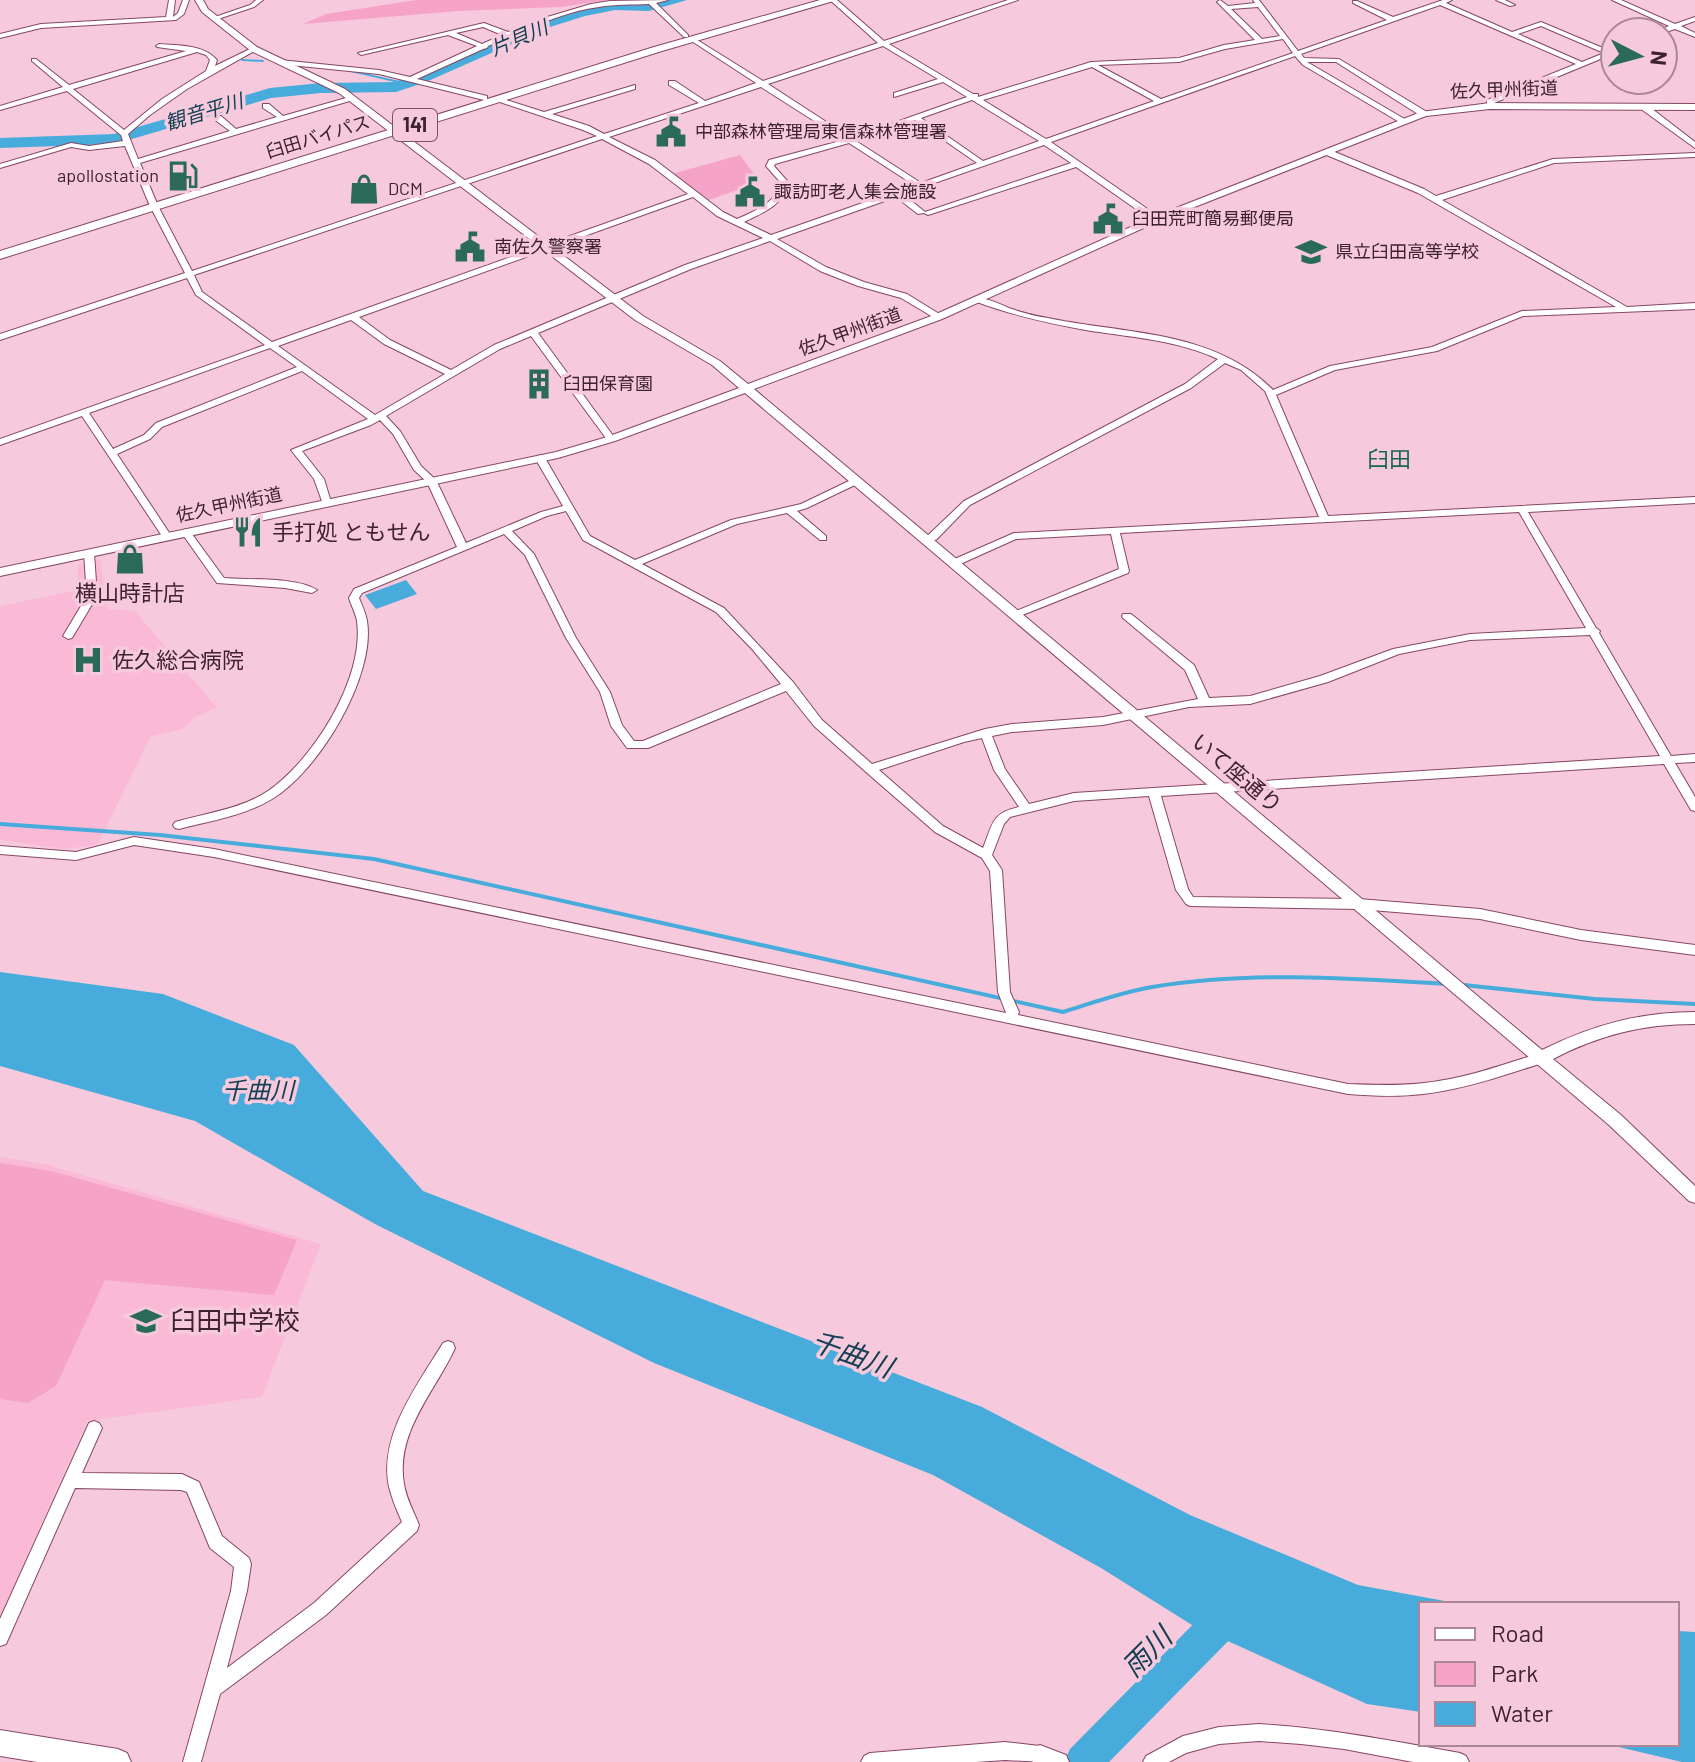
<svg xmlns="http://www.w3.org/2000/svg" width="1695" height="1762" font-family="Barlow,'Noto Sans JP',sans-serif">
  <style>
    .built { fill: #fabad5 }
    .green { fill: #f6a3c8 }
    .water { fill: #47acdb }
    .lines { fill: none; stroke-linecap: round; stroke-linejoin: round }
    .stream-far1 { stroke: #47acdb; stroke-width: 2 }
    .stream { stroke: #47acdb; stroke-width: 4 }
    .river { fill: #47acdb; fill-rule: evenodd }
    .minor-casing { stroke: #854764; stroke-width: 2 }
    .tertiary-casing { stroke: #854764; stroke-width: 2 }
    .primary-casing { stroke: #854764; stroke-width: 2 }
    .trunk-casing { stroke: #854764; stroke-width: 2 }
    .minor { fill: #fff; fill-rule: evenodd }
    .tertiary { fill: #fff; fill-rule: evenodd }
    .primary { fill: #fff; fill-rule: evenodd }
    .trunk { fill: #fff; fill-rule: evenodd }
    .labels { text-anchor: middle; stroke-width: 7; stroke-linejoin: round; paint-order: stroke }
    .far-street-label { font-size: 18px; fill: #3e222f; stroke: #f6cadc }
    .far-poi-label { font-size: 18px; fill: #3e222f; stroke: #f6cadc; text-anchor: start }
    .far-water-label { font-size: 20px; font-style: italic; fill: #154054; stroke: #f6cadc }
    .shield { fill: #f6cadc; stroke: #755463; stroke-width: 2 }
    .shield-label { font-size: 20px; font-weight: bold; fill: #3e222f }
    .far-quarter-label { font-size: 22px; fill: #166450; stroke: #f6cadc }
    .poi-label { font-size: 22px; fill: #3e222f; stroke: #f6cadc; text-anchor: start }
    .street-label { font-size: 22px; fill: #3e222f; stroke: #f6cadc }
    .water-label { font-size: 24px; font-style: italic; fill: #154054; stroke: #f6cadc }
    .near-poi-label { font-size: 26px; fill: #3e222f; stroke: #f6cadc; text-anchor: start }
    .near-water-label { font-size: 28px; font-style: italic; fill: #154054; stroke: #f6cadc }
  </style>
  <rect width="100%" height="100%" fill="#f6cadc"/>
  <g class="built">
    <path d="M100,559L108,609L135,611L217,708L195,717L183,729L151,736L97,845L64,849L0,840V606L78,590V565Z"/>
    <path d="M0,1157L45,1164L321,1244L262,1397L87,1421L0,1616Z"/>
  </g>
  <g class="green">
    <path d="M416,0H608L560,7L459,11L303,24L326,14Z"/>
    <path d="M740,155L760,182L706,201L672,174Z"/>
    <path d="M0,1163L51,1171L297,1240L274,1295L105,1280L56,1386L28,1403L0,1399Z"/>
  </g>
  <g class="water">
    <path d="M406,580L417,594L376,609L365,595Z"/>
    <path d="M0,972L163,994L294,1045L423,1191L982,1407L1190,1515L1358,1585L1461,1604H1421V1712L1367,1704L1192,1625L1101,1568L933,1475L654,1363L375,1224L195,1121L0,1066Z"/>
    <path d="M1677,1631L1695,1632V1762H1682L1606,1744H1677Z"/>
  </g>
  <g class="lines">
    <g class="stream-far1">
      <path d="M242,60L263,61"/>
      <path d="M351,71L408,84"/>
    </g>
    <g class="stream">
      <path d="M0,824L160,835L374,859L1063,1012C1092,1003 1122,992 1152,987C1249,971 1349,978 1447,984"/>
      <path d="M1464,985L1595,999L1695,1004"/>
    </g>
    <g class="river">
      <path d="M661,0H687L649,11L615,10L585,16L550,27L426,82L396,92L321,93L271,98L115,144L0,148V138L114,134L270,88L321,83L395,82L540,21L577,9L615,2Z"/>
      <path d="M1232,1593L1245,1598L1250,1611L1245,1624L1109,1762H1064L1070,1749L1219,1598Z"/>
    </g>
    <g class="minor-casing">
      <g id="minor">
        <path d="M169,0H175L173,17L178,13L183,0H189L184,14L176,20L41,28L0,38V34L41,24L166,17Z"/>
        <path d="M256,0H263L254,7L215,20L212,18L250,5Z"/>
        <path d="M668,0L656,3L688,35V37H684L649,4C632,5 615,4 599,7C569,11 541,23 514,34V37H508L488,46L487,48L483,49L417,79L487,96V100H484L379,74L280,64L277,62L280,60L379,70L410,77L477,46L448,35L361,55L358,53L484,23L508,32L544,18L591,4L610,1ZM483,27L502,35L482,44L456,33Z"/>
        <path d="M830,0H837L884,41L1008,0H1018L889,44L973,94H978V97L1091,62L1179,58L1224,45L1255,40L1217,2L1220,0L1228,6L1255,3L1253,0H1259L1298,51L1387,20L1353,3V1H1357L1393,17L1443,0H1452L1446,3L1512,32L1541,22L1610,51L1615,49V53L1494,103L1493,108H1487V100L1576,64L1440,5L1301,54L1304,58L1339,59L1427,112V116H1421L1336,62H1307L1408,121L1401,123L1303,65L1295,56L1051,142L1159,217V221H1153L1076,167L928,215L924,213L918,214L896,197L777,239L826,267L864,282L907,294L941,315L942,317L938,320L901,298L858,286L820,271L770,241L691,269L538,333L614,437V441H608L531,336L500,349L386,416L400,431L421,466L436,480L466,543L541,512L563,506L535,458L540,455L545,458L590,536L635,560L731,520L801,504L853,479H859V483L807,508L797,511L826,536V540H820L787,513L737,524L642,564L724,608L793,682L822,720L872,764L985,729L1012,724L1103,717L1198,699L1185,670L1123,618L1122,616L1123,614H1131L1194,665L1209,698L1250,696L1320,676L1393,649L1470,634L1586,628L1519,512L1120,533L1129,571L1128,573L1015,618L1011,617L1010,615L1011,613L1119,569L1111,534L1016,539L958,565H950V561L1014,533L1319,517L1265,391L1241,370L1225,363L1191,388L970,505L937,539L927,544L922,541L964,501L1185,384L1218,359C1179,341 1133,337 1091,331C1052,324 1014,316 977,302V298C989,298 1001,305 1012,309C1023,313 1036,316 1048,318C1124,334 1215,330 1273,390L1330,366L1432,347L1522,311L1616,307L1418,193L1324,154V150H1330L1424,189L1436,196L1553,159L1695,153V157L1554,163L1442,200L1627,307L1695,303V309L1523,316L1437,351L1335,370L1276,395L1328,516L1695,497V503L1528,512L1596,628L1600,631L1599,633L1671,756L1695,754V762L1675,763L1695,797V811L1691,810L1664,764L1161,796L1188,889L1193,897L1359,899L1480,909L1581,930L1695,945V955L1581,940L1480,919L1359,909L1190,906L1186,904L1176,890L1149,796L1074,801L1010,817L1004,824L992,855L1002,870L1010,992L1019,1012L1018,1015L1348,1084C1373,1085 1399,1086 1424,1083C1464,1079 1502,1065 1540,1053L1545,1054L1547,1058L1545,1062C1505,1075 1465,1089 1423,1094C1398,1097 1373,1096 1348,1094L214,857L134,845L76,860L0,854V846L76,852L134,837L214,849L1006,1013L998,992L990,871L982,858L935,832L866,772L814,726L786,691L648,748H627L611,726L600,692L566,638L525,555L504,534L362,593L359,598C362,605 366,614 367,621C376,676 319,771 272,799C244,816 210,821 179,829L175,828L173,825L175,822C206,813 241,809 268,791C313,760 365,678 357,621C356,614 351,605 349,598L354,589L457,547L427,482L414,470L393,434L380,420L371,425L302,451L324,479L331,502L329,504H323L314,479L291,450L368,419L302,371L162,427L150,439L117,454L172,537L167,540L164,539L82,416L0,445V439L265,345L196,295L187,278L0,340V334L185,273L150,206L125,146L89,150L71,147L0,168V164L71,143L89,146L123,141L121,135L67,91L0,110V106L63,87L32,61V59H36L69,85L186,51L157,47L156,46L159,44C179,46 203,44 217,60L215,66L252,48H256V50L187,89L150,115L128,134L138,159L230,131L215,120V116H221L236,129L277,117L263,108V104H269L283,116L353,96V100L140,163L158,206L192,271L597,136L583,130L497,101V97L544,112L635,85V89L552,114L589,126L604,134L699,103L669,85V81H675L705,101L756,83L690,40V38H694L763,81L878,43ZM1258,7L1280,36L1262,39L1231,9ZM1541,26L1604,53L1582,62L1518,34ZM1283,39L1293,53L1161,99L1098,65L1179,62L1225,49ZM883,46L938,79L894,93V97L943,82L967,97L851,138L768,84ZM197,52L206,55L210,60L206,71L162,99L124,130L73,89ZM1092,67L1154,101L1046,139L983,100ZM761,87L844,140L769,160L766,166L781,183C775,204 755,211 737,219L723,212L655,160L609,137ZM972,100L1039,141L983,161L921,118ZM915,120L977,163L921,183L856,141ZM602,139L649,164L688,194L272,342L202,292L194,275ZM849,143L914,185L771,235L744,222C763,213 783,205 789,183L774,166L775,164ZM1044,145L1071,163L925,212L903,194ZM693,197L717,216L763,238L685,265L494,345L451,370L390,340L359,317ZM351,320L384,344L445,374L375,415L278,346ZM270,348L297,367L156,423L144,435L113,449L89,413ZM566,511L583,540L716,612L752,649L781,684L643,741H634L622,725L610,692L576,638L534,554L512,531L547,516ZM1590,635L1660,756L1074,793L1029,804L1005,769L992,736L1012,732L1103,725L1189,707L1250,704L1328,682L1399,654L1470,640ZM982,738L994,770L1019,807C991,813 993,824 983,848L943,826L879,770L964,742Z"/>
        <path d="M1496,0H1505L1515,5L1510,6Z"/>
        <path d="M1612,0H1621L1675,24L1695,17V21L1681,26L1695,33V37L1675,29L1663,33L1656,32L1669,26Z"/>
        <path d="M1641,105H1647L1695,142V148L1641,109Z"/>
        <path d="M186,529L189,530L224,578C250,580 296,577 317,590L312,593L285,588L217,583L181,532Z"/>
        <path d="M89,550L94,553L97,596L72,638L68,639L63,636L87,596L84,553Z"/>
        <path d="M448,1341L453,1343L455,1348C435,1392 395,1432 404,1484C406,1498 414,1512 419,1525L417,1531L326,1615L220,1694L201,1762H183L231,1591L234,1567L210,1548L187,1492L181,1490L75,1488L6,1644L0,1646V1619L89,1423L94,1421L99,1423L102,1428L82,1473L182,1474L199,1482L222,1536L249,1558L251,1564L247,1591L227,1668L314,1603L402,1522C397,1511 392,1499 389,1487C378,1436 418,1384 443,1343Z"/>
        <path d="M1259,1724C1327,1728 1393,1741 1460,1753L1466,1756L1469,1762H1413L1344,1749L1301,1744L1259,1741L1219,1744L1186,1753L1169,1762H1143L1146,1756L1183,1736L1219,1727Z"/>
        <path d="M1005,1742L1040,1746L1046,1749L1049,1755L1044,1762L1005,1760L976,1762H861L864,1756L870,1753Z"/>
      </g>
    </g>
    <g class="tertiary-casing">
      <g id="tertiary">
        <path d="M195,0H203L208,9L257,47L345,89L643,316L720,361L748,384L934,315L1153,217L1421,112L1490,103L1695,104V110L1490,109L1426,116L1159,221L942,319L754,389L1542,1050C1592,1025 1640,1012 1695,1012V1024C1643,1024 1599,1035 1553,1059L1621,1115L1695,1186V1203L1689,1201L1609,1125L745,393L615,441L558,458L0,576V568L556,452L607,437L739,388L712,365L635,320L339,93L251,51L202,12Z"/>
        <path d="M1040,1745L1066,1755L1069,1762H1033L1030,1755L1033,1748Z"/>
      </g>
    </g>
    <g class="primary-casing">
      <path id="primary" d="M0,1730L118,1749L127,1753L131,1762H37L0,1756Z"/>
    </g>
    <g class="trunk-casing">
      <path id="trunk" d="M820,0H837L662,51L0,259V251L654,47Z"/>
    </g>
    <use href="#minor" class="minor"/>
    <use href="#tertiary" class="tertiary"/>
    <use href="#primary" class="primary"/>
    <use href="#trunk" class="trunk"/>
  </g>
  <defs>
    <g id="civic-bare" transform="scale(2.4)"><path d="M-.6-6.5H3V-4.5H.6V-3L4-1V1h2V6H-6V1h2V-1L-.6-3ZM-1.2 2.5V6h2.4V2.5Z" fill="#2b6a58" stroke="#f6cadc" stroke-width="2.5" paint-order="stroke"/></g>
    <g id="fuel-bare" transform="scale(2.4)"><path d="M-5.5-6h7V0h2V4h1.3V-2.5L3-4.5l.8-.8L6-3V5H2.5V1h-1V6h-7ZM-4.2-4.7v3.2H.2V-4.7Z" fill="#2b6a58" stroke="#f6cadc" stroke-width="2.5" paint-order="stroke"/></g>
    <g id="shop-bare" transform="scale(2.4)"><path d="M-5-2.5h2.3a2.7 3.5 0 0 1 5.4 0H5L5.5 6h-11ZM-1.5-2.5h3a1.5 2.3 0 0 0-3 0Z" fill="#2b6a58" stroke="#f6cadc" stroke-width="2.5" paint-order="stroke"/></g>
    <g id="school-bare" transform="scale(2.4)"><path d="M0-5L7-2L0 1L-7-2ZM-4 1L0 2.5L4 1V4Q0 6-4 4Z" fill="#2b6a58" stroke="#f6cadc" stroke-width="2.5" paint-order="stroke"/></g>
    <g id="building-bare" transform="scale(2.4)"><path d="M-4-6H4V6H1V3H-1V6H-4ZM-2.5-4.3h1.7v1.8h-1.7ZM.8-4.3h1.7v1.8H.8ZM-2.5-1h1.7V.8h-1.7ZM.8-1h1.7V.8H.8Z" fill="#2b6a58" stroke="#f6cadc" stroke-width="2.5" paint-order="stroke"/></g>
    <g id="restaurant-bare" transform="scale(2.4)"><path d="M-5-6h1v4h1v-4h1v4h1v-4h1v5L-1.5 .5V6h-2V.5L-5-1ZM5-6V6H3V1.5H1.5Q1.5-4 5-6Z" fill="#2b6a58" stroke="#f6cadc" stroke-width="2.5" paint-order="stroke"/></g>
    <g id="hospital-bare" transform="scale(2.4)"><path d="M-5-5h3v3.5h4V-5h3V5h-3V1.5h-4V5h-3Z" fill="#2b6a58" stroke="#f6cadc" stroke-width="2.5" paint-order="stroke"/></g>
  </defs>
  <g fill-rule="evenodd">
    <use href="#civic-bare" x="671" y="132"/>
    <use href="#fuel-bare" x="183" y="176"/>
    <use href="#shop-bare" x="364" y="189"/>
    <use href="#civic-bare" x="750" y="192"/>
    <use href="#civic-bare" x="1108" y="219"/>
    <use href="#civic-bare" x="470" y="247"/>
    <use href="#school-bare" x="1311" y="252"/>
    <use href="#building-bare" x="539" y="384"/>
    <use href="#restaurant-bare" x="248" y="532"/>
    <use href="#shop-bare" x="130" y="559"/>
    <use href="#hospital-bare" x="88" y="660"/>
    <use href="#school-bare" x="146" y="1321"/>
  </g>
  <g class="labels">
    <g class="far-street-label">
      <text transform="translate(1504 90) rotate(-2)" y="6">佐久甲州街道</text>
      <text transform="translate(318 137) rotate(-17)" y="6">臼田バイパス</text>
      <text transform="translate(850 332) rotate(-20)" y="6">佐久甲州街道</text>
      <text transform="translate(229 505) rotate(-12)" y="6">佐久甲州街道</text>
    </g>
    <g class="far-poi-label">
      <text x="695" y="138">中部森林管理局東信森林管理署</text>
      <text x="159" y="182" text-anchor="end">apollostation</text>
      <text x="388" y="195">DCM</text>
      <text x="774" y="198">諏訪町老人集会施設</text>
      <text x="1132" y="225">臼田荒町簡易郵便局</text>
      <text x="494" y="253">南佐久警察署</text>
      <text x="1335" y="258">県立臼田高等学校</text>
      <text x="563" y="390">臼田保育園</text>
    </g>
    <g class="far-water-label">
      <text transform="translate(519 38) rotate(-23)" y="7">片貝川</text>
      <text transform="translate(204 112) rotate(-17)" y="7">観音平川</text>
    </g>
    <rect class="shield" x="393" y="109" width="44" height="32" rx="6"/>
    <g class="shield-label">
      <text x="415" y="132">141</text>
    </g>
    <g class="far-quarter-label">
      <text x="1389" y="467">臼田</text>
    </g>
    <g class="poi-label">
      <text x="272" y="540">手打処 ともせん</text>
      <text x="130" y="601" text-anchor="middle">横山時計店</text>
      <text x="112" y="668">佐久総合病院</text>
    </g>
    <g class="street-label">
      <text transform="translate(1237 773) rotate(40)" y="8">いて座通り</text>
    </g>
    <g class="water-label">
      <text x="258" y="1099">千曲川</text>
    </g>
    <g class="near-poi-label">
      <text x="170" y="1330">臼田中学校</text>
    </g>
    <g class="near-water-label">
      <text transform="translate(852 1354) rotate(20)" y="10">千曲川</text>
      <text transform="translate(1147 1652) rotate(-45)" y="10">雨川</text>
    </g>
  </g>
  <rect x="1419" y="1602" width="260" height="144" fill="#f6cadc" stroke="#ac8797" stroke-width="2"/>
  <rect x="1435" y="1628" width="40" height="12" fill="#ffffff" stroke="#ac8797" stroke-width="2"/>
  <text x="1491" y="1642" font-size="24" fill="#3e222f">Road</text>
  <rect x="1435" y="1662" width="40" height="24" fill="#f6a3c8" stroke="#ac8797" stroke-width="2"/>
  <text x="1491" y="1682" font-size="24" fill="#3e222f">Park</text>
  <rect x="1435" y="1702" width="40" height="24" fill="#47acdb" stroke="#ac8797" stroke-width="2"/>
  <text x="1491" y="1722" font-size="24" fill="#3e222f">Water</text>
  <g transform="translate(1639 56) rotate(96)"><circle r="38" fill="#f6cadc" stroke="#ac8797" stroke-width="2"/>
  <path d="M0-6L14 30L0 20L-14 30Z" fill="#2b6a58"/>
  <text y="-12" font-size="22" font-weight="bold" text-anchor="middle" fill="#3e222f">N</text>
  </g>
</svg>
